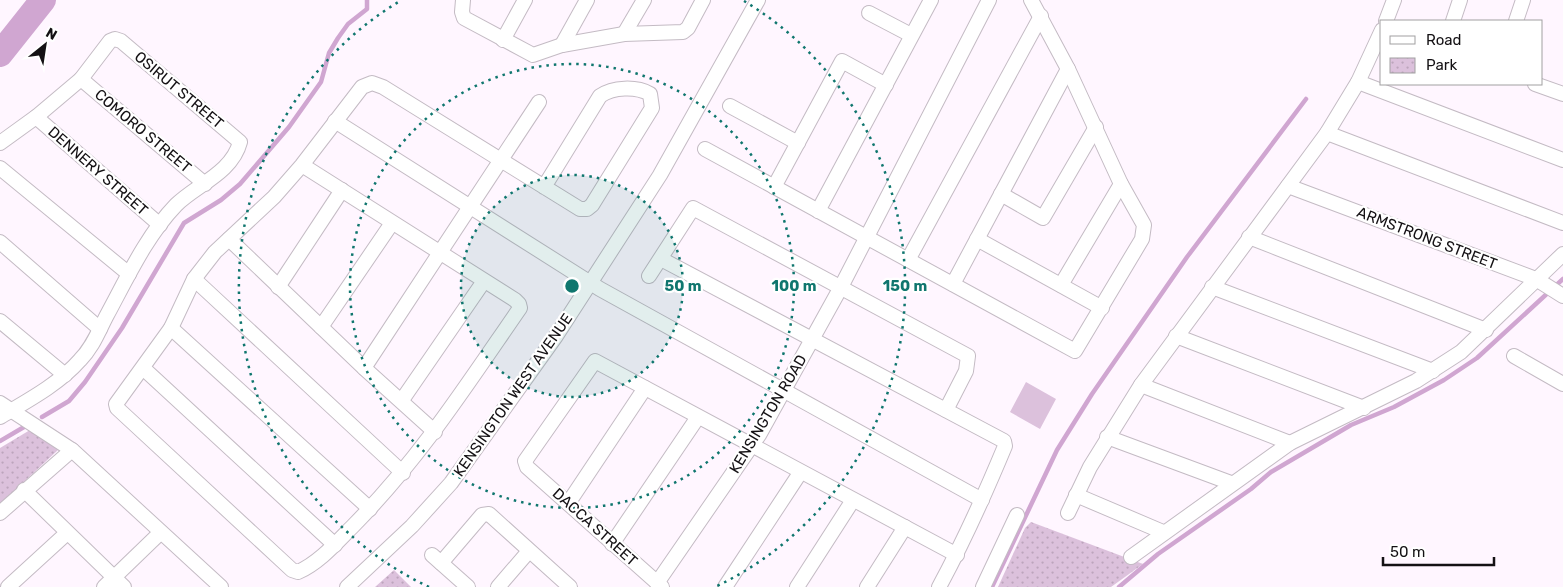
<svg xmlns="http://www.w3.org/2000/svg" width="1563" height="587" font-family="Rubik,sans-serif">
  <style>
    .green { fill: #dcc1dc }
    .park { fill: url(#park-dots) }
    .lines { fill: none; stroke-linecap: round; stroke-linejoin: round }
    .stream { stroke: #d0a6d1; stroke-width: 4.5 }
    .river { stroke: #d0a6d1; stroke-width: 26 }
    .street-casing { stroke: #c4bbc4; stroke-width: 16 }
    .street { stroke: #fff; stroke-width: 14 }
    .ring { fill: none; stroke: #0f766e; stroke-width: 2.5; stroke-dasharray: 2.5 5 }
    .labels { text-anchor: middle; stroke-width: 4.5; stroke-linejoin: round; paint-order: stroke }
    .street-label { font-size: 15px; fill: #141114; stroke: #fff }
    .centre { fill: #0f766e; stroke: #fff; stroke-width: 2.5 }
    .ring-label { font-size: 15px; text-anchor: middle; font-weight: bold; fill: #0f766e; stroke: #fff; stroke-width: 4.5; stroke-linejoin: round; paint-order: stroke }
  </style>
  <defs>
    <pattern id="park-dots" width="8" height="8" patternUnits="userSpaceOnUse" patternTransform="scale(1.25)"><rect width="8" height="8" fill="#dcc1dc"/><path d="M2 2h.1M6 6h.1" fill="none" stroke="#bca5bc" stroke-width="1.8" stroke-linecap="round"/></pattern>
  </defs>
  <rect width="100%" height="100%" fill="#fff6ff"/>
  <path class="green" d="M1026,382L1056,399L1040,429L1010,412Z"/>
  <g class="park">
    <path d="M30,430L58,450L0,504V448Z"/>
    <path d="M1031,522L1143,564L1111,587H998L1025,528Z"/>
    <path d="M394,570L411,587H375Z"/>
  </g>
  <g class="lines">
    <g class="stream">
      <path d="M42,417L69,401L85,382L122,328L184,223L221,200L240,184L289,127L321,82L329,53L338,38L348,24L367,9V0"/>
      <path d="M0,441L24,427"/>
      <path d="M992,587L1057,450L1092,394L1187,257L1306,99"/>
      <path d="M1119,587L1158,554L1251,489L1271,472L1351,425L1394,407L1444,380L1477,358L1563,279"/>
    </g>
    <path class="river" d="M0,54L43,0"/>
    <g class="street-casing">
      <g id="street">
        <path d="M463,0L462,12L464,18L533,55L562,45L624,34L683,32L688,28L703,0"/>
        <path d="M869,13L911,35"/>
        <path d="M1386,21L1394,0"/>
        <path d="M1453,21L1460,0"/>
        <path d="M1516,21L1523,0"/>
        <path d="M624,34L644,0"/>
        <path d="M503,40L525,0"/>
        <path d="M562,45L587,0"/>
        <path d="M81,79L205,184"/>
        <path d="M1358,82L1563,160"/>
        <path d="M1535,84L1563,94"/>
        <path d="M730,106L798,143"/>
        <path d="M36,117L160,225"/>
        <path d="M335,121L600,289L982,500"/>
        <path d="M1327,133L1563,223"/>
        <path d="M0,143L36,117L81,79L110,41L115,39L121,41L240,142C232,173 196,185 176,205C147,235 127,278 107,315C99,330 93,347 80,360C59,384 27,401 0,417"/>
        <path d="M705,149L1075,351L1142,239L1144,225L1121,184L1068,69L1031,0"/>
        <path d="M302,165L515,300L519,304L520,308C466,386 420,458 353,526C337,542 319,563 298,572L292,570L117,408L116,404L171,328L194,279L215,252L274,197L302,165L362,87L372,83L383,87L580,209H587L592,205L652,108L650,94C636,86 613,87 600,96L544,187"/>
        <path d="M0,168L129,274"/>
        <path d="M1288,186L1536,279L1563,296"/>
        <path d="M774,187L842,61L886,85"/>
        <path d="M1001,194L1043,218L1096,127"/>
        <path d="M818,211L931,0"/>
        <path d="M1249,237L1486,330"/>
        <path d="M229,239L364,368L435,432"/>
        <path d="M977,239L1102,308"/>
        <path d="M0,242L100,329"/>
        <path d="M661,259L1004,441L1005,446C985,494 964,541 939,587"/>
        <path d="M908,260L1041,16"/>
        <path d="M649,276L693,208L968,356L966,371L946,410"/>
        <path d="M194,279L403,473"/>
        <path d="M953,284L1068,69"/>
        <path d="M1061,285L1121,184"/>
        <path d="M278,287L342,190"/>
        <path d="M1212,287L1433,371"/>
        <path d="M0,321L65,375"/>
        <path d="M321,327L392,223"/>
        <path d="M171,328L370,509"/>
        <path d="M1176,336L1364,408"/>
        <path d="M1514,356L1563,384"/>
        <path d="M143,368L335,545"/>
        <path d="M364,368L539,102"/>
        <path d="M1141,385L1290,443"/>
        <path d="M402,400L484,281"/>
        <path d="M0,403L72,450L221,587"/>
        <path d="M1107,437L1231,483"/>
        <path d="M24,490L124,587"/>
        <path d="M1076,495L1163,532"/>
        <path d="M569,502L645,388"/>
        <path d="M0,513L72,450"/>
        <path d="M1068,513L1090,467L1141,385L1327,133L1358,82L1382,30"/>
        <path d="M612,544L698,417"/>
        <path d="M432,555L468,587"/>
        <path d="M1131,557L1290,443L1416,381L1461,352L1563,254"/>
        <path d="M441,563L482,515L489,514L570,587"/>
        <path d="M657,583L759,435L841,287L989,0"/>
        <path d="M8,587L67,533"/>
        <path d="M104,587L160,533"/>
        <path d="M347,587L412,526L451,483L556,336L660,175L758,0"/>
        <path d="M498,587L529,551"/>
        <path d="M662,587L527,467L525,461L595,361L957,555"/>
        <path d="M725,587L800,473"/>
        <path d="M797,587L853,500"/>
        <path d="M867,587L905,527"/>
        <path d="M983,587L1017,515"/>
      </g>
    </g>
    <use href="#street" class="street"/>
  </g>
  <circle cx="572" cy="286" r="111" fill="#0f766e" fill-opacity=".12"/>
  <g class="ring">
    <circle cx="572" cy="286" r="111"/>
    <circle cx="572" cy="286" r="222"/>
    <path d="M429 587A333 333 0 0 1 400 1M744 1A333 333 0 0 1 715 587"/>
  </g>
  <g class="labels">
    <g class="street-label">
      <text transform="translate(179 90) rotate(40)" y="5">OSIRUT STREET</text>
      <text transform="translate(143 131) rotate(40)" y="5">COMORO STREET</text>
      <text transform="translate(98 171) rotate(41)" y="5">DENNERY STREET</text>
      <text transform="translate(1427 238) rotate(21)" y="5">ARMSTRONG STREET</text>
      <text transform="translate(513 395) rotate(-55)" y="5">KENSINGTON WEST AVENUE</text>
      <text transform="translate(768 414) rotate(-59)" y="5">KENSINGTON ROAD</text>
      <text transform="translate(595 527) rotate(42)" y="5">DACCA STREET</text>
    </g>
  </g>
  <circle cx="572" cy="286" r="8" class="centre"/>
  <g class="ring-label">
    <text x="683" y="291">50 m</text>
    <text x="794" y="291">100 m</text>
    <text x="905" y="291">150 m</text>
  </g>
  <rect x="1380" y="20" width="162" height="65" fill="#ffffff" stroke="#a1a0a1"/>
  <rect x="1390" y="36" width="25" height="8" fill="#ffffff" stroke="#a1a0a1"/>
  <text x="1426" y="45" font-size="15" fill="#141114">Road</text>
  <rect x="1390" y="58" width="25" height="15" fill="url(#park-dots)" stroke="#a1a0a1"/>
  <text x="1426" y="70" font-size="15" fill="#141114">Park</text>
  <g transform="translate(45 45) rotate(30)" stroke="#ffffff" stroke-width="4" paint-order="stroke">
  <path d="M0-4L9 19L0 12L-9 19Z" fill="#141114"/>
  <text y="-8" font-size="14" font-weight="bold" text-anchor="middle" fill="#141114">N</text>
  </g>
  <path d="M1383 557v8h111v-8" fill="none" stroke="#141114" stroke-width="2.5"/>
  <text x="1390" y="557" font-size="15" fill="#141114" stroke="#ffffff" stroke-width="4" paint-order="stroke">50 m</text>
</svg>
